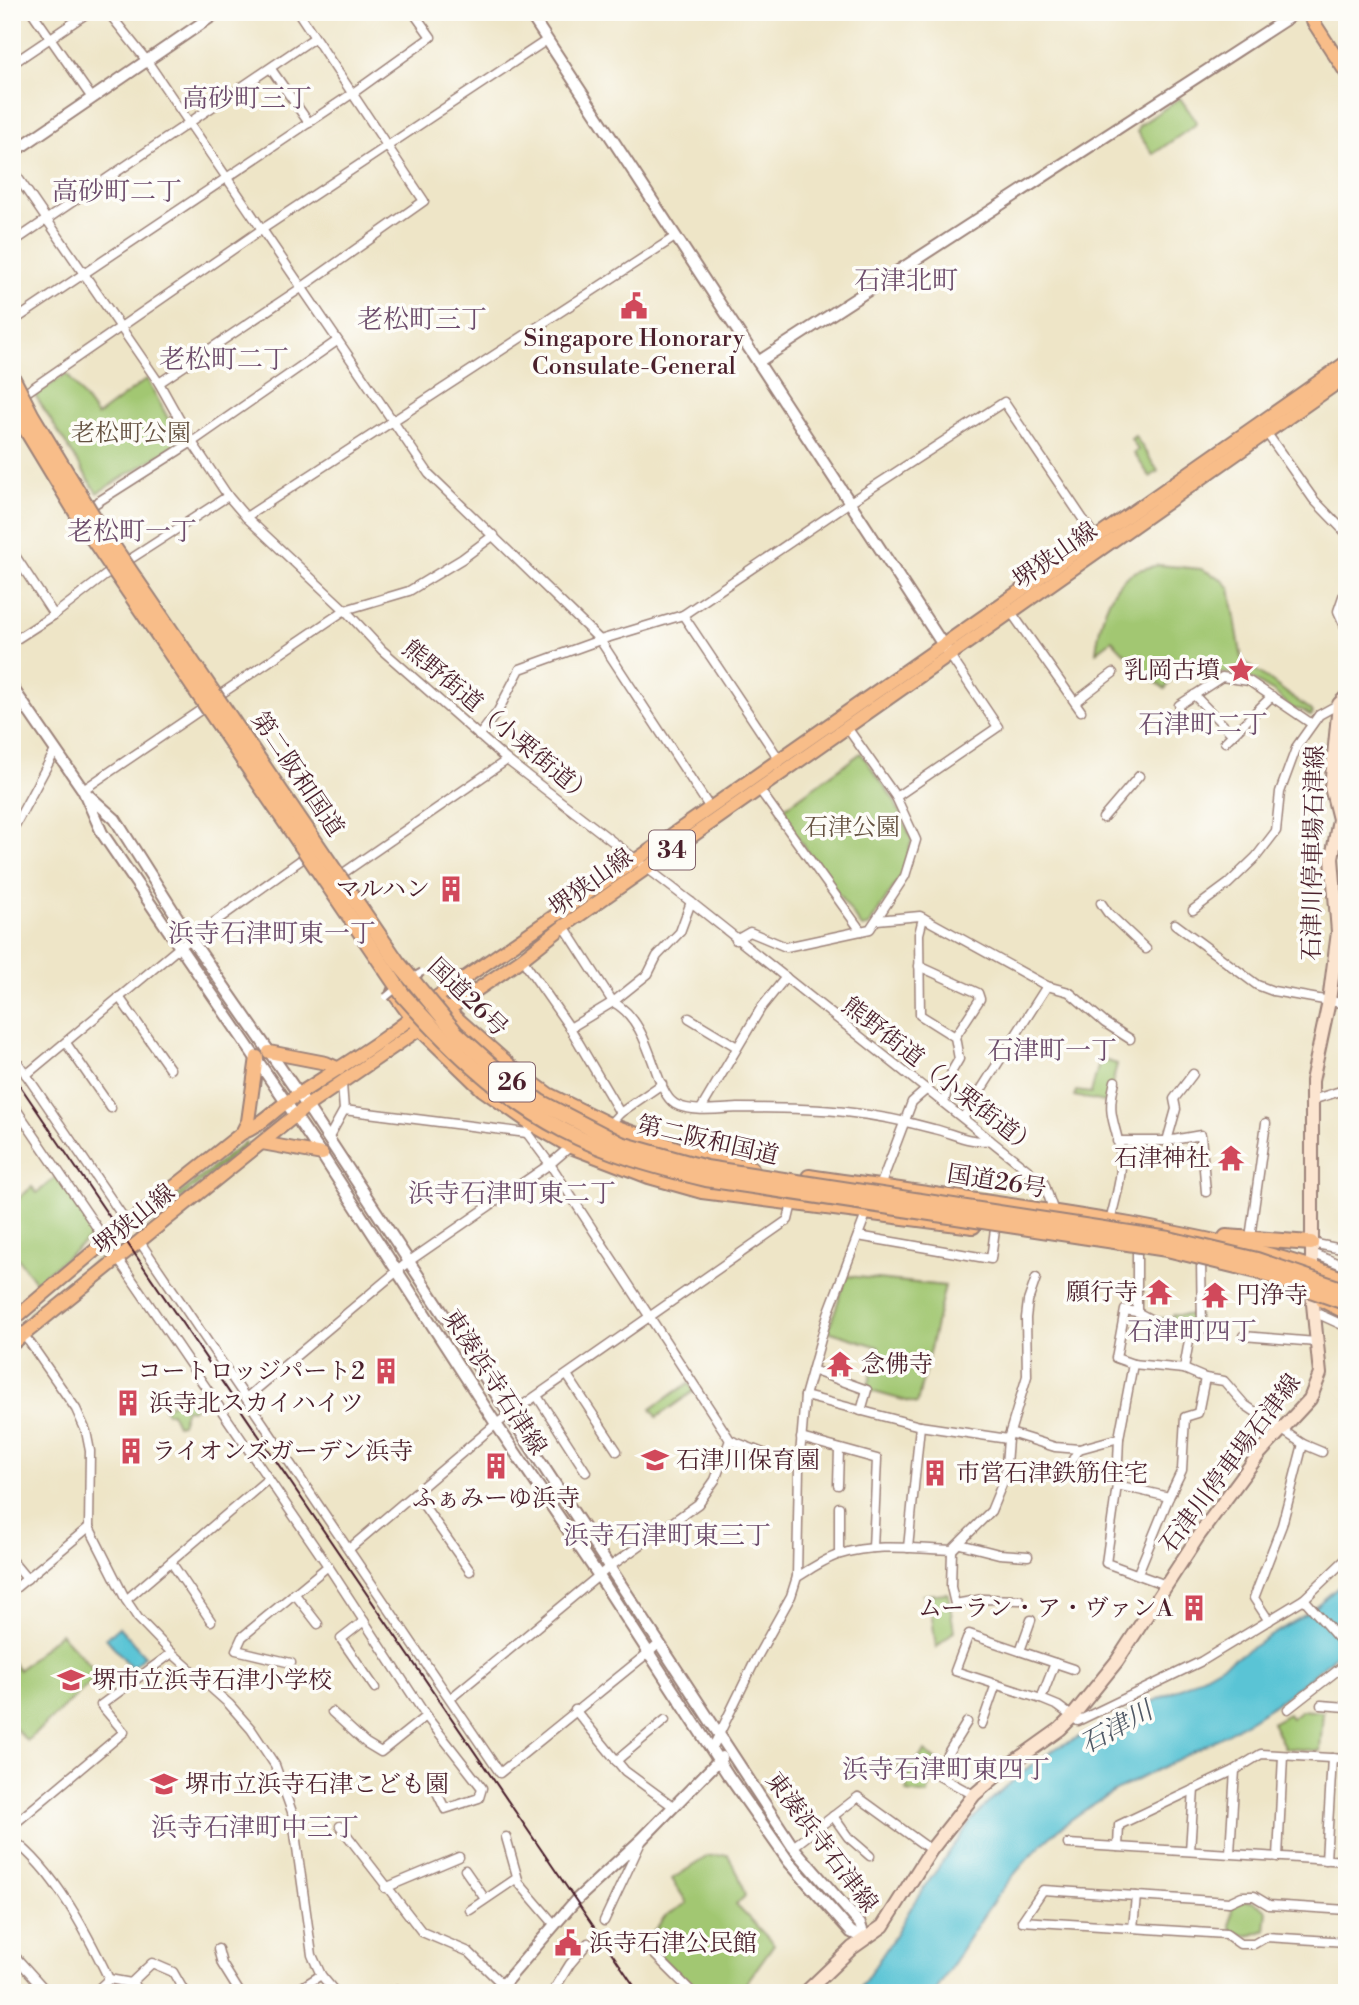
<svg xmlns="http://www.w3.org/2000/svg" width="1359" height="2005" font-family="'Libre Bodoni','Noto Serif JP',serif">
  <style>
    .green { fill: #a2c772; stroke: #76734e; stroke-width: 2 }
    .water { fill: #5ac4d5; stroke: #527280; stroke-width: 2 }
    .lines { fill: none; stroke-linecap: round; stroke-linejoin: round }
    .minor-casing { stroke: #9c8279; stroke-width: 11 }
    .tertiary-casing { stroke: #9c8279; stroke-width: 14 }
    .secondary-casing { stroke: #9c8279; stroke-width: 16 }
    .primary-casing { stroke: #9c8279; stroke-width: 16 }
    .trunk-casing { stroke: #9c8279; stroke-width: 18 }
    .minor { stroke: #fff; stroke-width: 8 }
    .tertiary { stroke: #fff; stroke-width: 10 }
    .secondary { stroke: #fce5d0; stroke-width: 12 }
    .primary { stroke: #f8bd89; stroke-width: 12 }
    .trunk { stroke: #f8bd89; stroke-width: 14 }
    .tram { stroke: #4a1f2b; stroke-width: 2 }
    .pedestrian-bridge-casing { stroke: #9c8279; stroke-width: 10; stroke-linecap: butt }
    .motorway-bridge-casing { stroke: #9c8279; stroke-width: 18; stroke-linecap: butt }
    .pedestrian-bridge { stroke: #fff; stroke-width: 6 }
    .motorway-bridge { stroke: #f8bd89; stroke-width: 14 }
    .labels { text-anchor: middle; stroke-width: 7; stroke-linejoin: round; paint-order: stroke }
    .shield { fill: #fdfcf7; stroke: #806168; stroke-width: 2 }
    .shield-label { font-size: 23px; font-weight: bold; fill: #4a1f2b }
    .poi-label { font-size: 24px; fill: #4a1f2b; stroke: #fdfcf7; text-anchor: start }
    .park-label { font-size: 24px; fill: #645140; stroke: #fdfcf7 }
    .street-label { font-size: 24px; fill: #4a1f2b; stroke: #fdfcf7 }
    .neighbourhood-label { font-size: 26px; fill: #6d4d6c; stroke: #fdfcf7 }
    .water-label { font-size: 26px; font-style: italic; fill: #505966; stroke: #fdfcf7 }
  </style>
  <rect width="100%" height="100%" fill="#fdfcf7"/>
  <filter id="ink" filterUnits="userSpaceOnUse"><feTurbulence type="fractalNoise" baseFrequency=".0143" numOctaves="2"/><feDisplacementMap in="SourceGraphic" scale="14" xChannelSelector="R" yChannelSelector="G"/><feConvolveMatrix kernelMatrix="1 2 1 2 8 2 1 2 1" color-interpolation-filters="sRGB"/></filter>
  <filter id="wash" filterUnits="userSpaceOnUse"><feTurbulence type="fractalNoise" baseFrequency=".00686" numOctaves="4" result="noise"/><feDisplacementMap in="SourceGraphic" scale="28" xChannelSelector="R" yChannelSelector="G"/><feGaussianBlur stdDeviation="1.57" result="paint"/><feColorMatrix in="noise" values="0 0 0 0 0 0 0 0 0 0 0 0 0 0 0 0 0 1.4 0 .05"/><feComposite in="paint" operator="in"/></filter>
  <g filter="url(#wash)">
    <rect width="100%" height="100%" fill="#eee5c7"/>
    <g class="green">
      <path d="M1180,98L1196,121L1195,125L1153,154L1137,132L1139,126Z"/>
      <path d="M67,374L97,416L147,379L179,439L177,444L97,493L35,395Z"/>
      <path d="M1135,436L1158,471L1150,477L1134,453L1138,450L1131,439Z"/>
      <path d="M1159,565L1201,569L1220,578L1230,588L1242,660L1310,710L1313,713L1311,716L1302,710L1293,709L1274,692L1252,679L1222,672L1209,680L1192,668L1173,678L1165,689L1144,673L1112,640L1096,652C1099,627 1105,598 1123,580C1132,570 1147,568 1159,565Z"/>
      <path d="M861,753L894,800L912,840L902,874L868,927H862L779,812Z"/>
      <path d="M1100,1059L1117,1064L1109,1099L1104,1102L1074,1096L1076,1091L1091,1093Z"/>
      <path d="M245,1142L247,1145L147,1225H144V1222Z"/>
      <path d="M57,1176L95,1234L35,1282L17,1257L12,1260V1204L32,1187L37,1193Z"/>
      <path d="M100,1257L103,1260L32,1317L29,1314Z"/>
      <path d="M847,1276L945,1286L917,1404L867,1390L879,1347L828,1331Z"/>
      <path d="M1173,1315H1198L1197,1325H1172L1154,1318H1173Z"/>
      <path d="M689,1383L694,1391L657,1417L651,1409Z"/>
      <path d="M200,1387L208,1399L191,1410L186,1409L181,1424L177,1425L171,1412L167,1413L164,1408Z"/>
      <path d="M948,1593L954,1631L936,1648L930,1601L923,1595Z"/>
      <path d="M60,1633L99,1675L27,1741L12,1725V1662L19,1670Z"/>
      <path d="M1302,1710L1323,1712L1320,1751L1285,1748L1272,1723L1288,1714L1291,1718Z"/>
      <path d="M925,1751L936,1760L937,1764L930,1773L933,1777L927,1795L906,1792L909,1775L898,1771L902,1760L913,1765Z"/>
      <path d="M728,1855L739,1876L745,1896L736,1905L774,1944L739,1993H697L646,1943L665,1916L687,1903L672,1879L708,1856Z"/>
      <path d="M1244,1901L1254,1902L1267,1911L1265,1930C1250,1937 1244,1938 1230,1928L1232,1907Z"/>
    </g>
    <g class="water">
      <path d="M1347,1580V1642C1340,1648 1335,1655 1329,1661C1299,1688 1264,1713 1230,1732C1174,1765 1109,1787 1059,1829C1005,1874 971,1934 935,1993H857L887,1948L915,1901L972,1820L992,1799L1031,1765L1058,1747L1187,1685L1241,1654L1306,1614Z"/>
      <path d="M119,1627L145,1656L132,1668L106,1638Z"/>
    </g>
  </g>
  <g filter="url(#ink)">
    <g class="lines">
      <g class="minor-casing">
        <g id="minor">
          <path d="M32,12L92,98"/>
          <path d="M108,12L147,61L429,474L600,640L710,808"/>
          <path d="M12,64L89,12"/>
          <path d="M271,69L309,123"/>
          <path d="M12,169L159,383L192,442L228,496L246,517L345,610L382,650L507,760L691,902L1044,1183L1054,1212"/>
          <path d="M12,243L314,38"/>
          <path d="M12,322L353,93L431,37L413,12"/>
          <path d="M159,383L301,288L424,201L298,12"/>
          <path d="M21,396L261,230L547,40"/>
          <path d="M1266,432L1314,500L1347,534"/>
          <path d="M93,505L192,442L337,341"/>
          <path d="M246,517L675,237"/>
          <path d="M12,551L54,615"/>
          <path d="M129,560L228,496"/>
          <path d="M1347,585L1338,611L1347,631"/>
          <path d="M1011,612L1081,711"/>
          <path d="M683,615L779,759"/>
          <path d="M12,642L54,615L111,571"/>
          <path d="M221,694L345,610L409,591L462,559L494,535"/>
          <path d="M1194,695L1233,735"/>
          <path d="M1075,702L1113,673"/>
          <path d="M1179,705L1222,677L1249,681L1312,724"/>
          <path d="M846,726L896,797L998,727L949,654"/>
          <path d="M479,736L498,711L520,669L600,640L683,615L850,502L1004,402L1095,537"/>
          <path d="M1225,742L1272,696"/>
          <path d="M759,789L861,931"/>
          <path d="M83,790L202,709"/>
          <path d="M1103,818L1139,776"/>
          <path d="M12,831L55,751"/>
          <path d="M342,874L507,760"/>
          <path d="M1101,903L1108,913L1146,949"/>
          <path d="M1193,910L1228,884L1256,857L1276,831L1280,792L1297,746L1319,715L1339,704"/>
          <path d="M923,918L919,934L920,1015L955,1037L959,1059L952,1071L944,1103"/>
          <path d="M877,920L920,916L1047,986L1069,992L1105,1023L1130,1039"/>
          <path d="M1175,924L1257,985L1273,991L1347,1004"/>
          <path d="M564,926L613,1002C653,1023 653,1091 675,1104C690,1113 721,1109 738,1108C773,1108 809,1108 845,1112C874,1115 905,1121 934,1129C952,1133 971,1144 990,1140"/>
          <path d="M736,940L750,932L786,947L870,929L905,876L916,840L896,797"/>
          <path d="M522,959L570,1028L620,1113L609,1125"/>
          <path d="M919,966L978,993L980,999L955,1037"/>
          <path d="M119,997L170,1069"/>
          <path d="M689,1018L737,1047"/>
          <path d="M570,1028L613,1002L648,974L657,956L680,932L691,902"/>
          <path d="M66,1043L111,1108"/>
          <path d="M12,1054L128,1224"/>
          <path d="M26,1075L181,946L305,857"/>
          <path d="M1312,1100L1347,1089"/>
          <path d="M12,1103L106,1241"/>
          <path d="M701,1109L761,1008L786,977"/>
          <path d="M344,1110L527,1133L529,1129"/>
          <path d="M620,1113L662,1084"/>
          <path d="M963,1118L1047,986"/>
          <path d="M527,1133L550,1164L730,1440L799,1467"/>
          <path d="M328,1139L344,1110L342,1084"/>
          <path d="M1117,1141H1167L1201,1135L1206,1192"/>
          <path d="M1167,1141L1176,1109L1174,1099L1193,1074"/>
          <path d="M879,1189L912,1102L927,1089"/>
          <path d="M1110,1222C1115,1199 1124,1175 1120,1151C1115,1119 1106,1117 1115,1081"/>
          <path d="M858,1236L991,1259L995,1229"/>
          <path d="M1250,1238L1266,1123"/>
          <path d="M140,1242L500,1773L659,1644"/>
          <path d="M1311,1243L1347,1250"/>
          <path d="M1137,1249V1312"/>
          <path d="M1312,1253L1347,1267"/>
          <path d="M118,1259L328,1566L242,1637L236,1650L291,1663"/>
          <path d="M1201,1260L1202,1329"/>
          <path d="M1314,1312L1347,1327"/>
          <path d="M12,1322L30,1343L76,1409L86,1431L90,1451L89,1527L126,1600L138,1618L172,1653L229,1704L251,1729L275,1765L292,1812L312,1955L321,1975L336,1993"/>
          <path d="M1165,1327L1137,1312L1125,1310L1116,1358L1133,1364L1119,1438L1117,1485L1106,1563L1166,1585"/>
          <path d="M1243,1336L1316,1342"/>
          <path d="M1133,1364L1184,1369L1205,1378"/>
          <path d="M1184,1369L1191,1329"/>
          <path d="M812,1370L867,1390L861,1411"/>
          <path d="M567,1375L617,1451"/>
          <path d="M537,1396L586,1472"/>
          <path d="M805,1396L920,1426L1008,1439"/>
          <path d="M246,1398L408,1262L550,1164L571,1146"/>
          <path d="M1010,1433L1055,1447L1079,1449"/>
          <path d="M801,1438L877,1459L873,1548"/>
          <path d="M1005,1477L1065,1473L1079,1449L1119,1438"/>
          <path d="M838,1485L839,1449"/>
          <path d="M1117,1485L1169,1497"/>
          <path d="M415,1493L470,1571"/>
          <path d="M960,1544L999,1554L1028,1556"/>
          <path d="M908,1548L920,1426"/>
          <path d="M349,1549L496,1424L788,1220L792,1203"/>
          <path d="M952,1550L951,1587L955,1604L983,1599L1020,1600"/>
          <path d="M839,1554V1507"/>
          <path d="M12,1561L27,1579"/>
          <path d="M171,1562L211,1621"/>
          <path d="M328,1566L426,1716L482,1788L479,1798L445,1809L432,1782"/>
          <path d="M1138,1573L1169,1497L1182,1470L1185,1417L1198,1413L1205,1378L1224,1381L1245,1405L1303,1444"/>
          <path d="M797,1577C811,1569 826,1558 841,1554C876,1543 915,1549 952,1550L991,1511L1005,1477L1008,1439L1027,1376L1026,1318L1028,1301L1036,1278"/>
          <path d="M12,1591L89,1527"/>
          <path d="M294,1593L318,1624"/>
          <path d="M1304,1599L1347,1648"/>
          <path d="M126,1600L268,1479"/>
          <path d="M364,1621L341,1639L375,1688"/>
          <path d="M1269,1621L1254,1598L1282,1525L1303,1444L1322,1452"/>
          <path d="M1020,1651L1031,1620"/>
          <path d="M1073,1669L969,1634L955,1671L1041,1699L1058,1706L1078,1721L1202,1661L1304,1599L1347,1558"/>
          <path d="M451,1698L608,1568L698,1504L715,1480L730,1440"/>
          <path d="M1041,1699L1055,1663"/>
          <path d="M1321,1705L1347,1707"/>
          <path d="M1288,1709L1347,1663"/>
          <path d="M575,1710L625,1771L674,1807"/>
          <path d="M332,1712L366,1743L381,1752L426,1716"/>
          <path d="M967,1722L935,1774L974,1795"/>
          <path d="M982,1724L996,1684"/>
          <path d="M712,1749L756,1659L791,1596L797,1577L799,1467L805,1396L828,1314L868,1209"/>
          <path d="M616,1761L665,1720"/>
          <path d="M833,1816L848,1837L870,1856"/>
          <path d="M12,1826L124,1732L101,1705L172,1653"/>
          <path d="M340,1826L422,1932L469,1952L503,1985"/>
          <path d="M506,1837L519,1883L555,1925"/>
          <path d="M12,1839C55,1871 86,1931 109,1979"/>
          <path d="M1068,1844L1347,1861"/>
          <path d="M793,1847L858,1797L931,1850"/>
          <path d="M1118,1847L1119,1825L1235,1770L1261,1754L1347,1759"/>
          <path d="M1190,1851L1194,1789"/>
          <path d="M1230,1853L1235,1770"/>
          <path d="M1278,1857L1283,1756"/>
          <path d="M1326,1860L1332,1758"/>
          <path d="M465,1870L485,1899"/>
          <path d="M385,1888L459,1857"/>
          <path d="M470,1910L517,1878"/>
          <path d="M1347,1910L1269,1905L1254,1896H1242L1229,1902L1043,1890L1022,1921L1226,1934L1240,1944H1254L1266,1937L1347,1942"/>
          <path d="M604,1921L641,1842"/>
          <path d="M1133,1928L1136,1896"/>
          <path d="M644,1944L693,1993"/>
          <path d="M218,1949L222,1964L240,1993"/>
          <path d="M12,1953L48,1993"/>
          <path d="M109,1979L131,1983L143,1993"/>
          <path d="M131,1983L152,1963L173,1972L185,1993"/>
          <path d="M94,1993L109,1979"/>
          <path d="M293,1993L321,1975"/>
          <path d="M389,1993L397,1989L401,1993"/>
          <path d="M552,1993L570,1964L588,1943"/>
        </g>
      </g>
      <g class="tertiary-casing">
        <g id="tertiary">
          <path d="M529,12L947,651"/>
          <path d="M12,153L218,12"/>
          <path d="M758,362L1297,12"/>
          <path d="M12,687L83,790L102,833L324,1158L496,1424L599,1576L728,1775L789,1862L851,1932L865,1939"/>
          <path d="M87,794L115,819L191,939L307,1106L793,1847L860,1924L865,1939"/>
          <path d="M496,1993L576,1900L642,1839L722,1757"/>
        </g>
      </g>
      <g class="secondary-casing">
        <path id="secondary" d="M805,1993L852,1948L883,1926L931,1850L974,1795L1008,1766L1060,1729L1071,1718L1117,1661L1199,1535L1259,1454L1310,1399L1320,1374L1312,1294V1081L1329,1001L1338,932L1332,858L1339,819L1331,787L1339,704L1347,696"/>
      </g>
      <g class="primary-casing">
        <g id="primary">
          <path d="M1307,12L1347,74"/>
          <path d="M269,1052L326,1063L339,1069"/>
          <path d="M242,1133L248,1121L257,1057"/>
          <path d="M262,1143L322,1154"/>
          <path d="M12,1321L106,1241L242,1133C259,1127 272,1112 287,1102C336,1069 389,1039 434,999L636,860L1347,362"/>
          <path d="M12,1344L307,1106L522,959L564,926L1347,376"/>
        </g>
      </g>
      <g class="trunk-casing">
        <g id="trunk">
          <path d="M394,992L421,1029L483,1089L533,1124L571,1146L649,1176L702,1191L973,1226"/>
          <path d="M435,1000L515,1071L548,1095L609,1125L705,1159L751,1168"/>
          <path d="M809,1177C916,1193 1024,1206 1130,1225C1205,1239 1277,1253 1347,1281"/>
          <path d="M1226,1237L1311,1243"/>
          <path d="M1323,1300L1347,1312"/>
        </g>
      </g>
      <use href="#minor" class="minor"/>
      <use href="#tertiary" class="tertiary"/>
      <use href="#secondary" class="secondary"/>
      <use href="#primary" class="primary"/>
      <use href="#trunk" class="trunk"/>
      <path class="tram" d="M12,1074L639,1993"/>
      <g class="pedestrian-bridge-casing">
        <g id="pedestrian-bridge">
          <path d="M410,979L422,972"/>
          <path d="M386,997L398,987"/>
        </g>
      </g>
      <g class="motorway-bridge-casing">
        <g id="motorway-bridge">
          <path d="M12,377L32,416L97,523L398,963L456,1033L496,1069L540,1102L621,1144L706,1168L1169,1239L1257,1260L1347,1291"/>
          <path d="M12,406L87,530L403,995C450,1048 500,1097 563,1130C608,1154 657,1167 706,1179L1167,1249L1257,1271L1347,1303"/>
        </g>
      </g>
      <use href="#pedestrian-bridge" class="pedestrian-bridge"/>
      <use href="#motorway-bridge" class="motorway-bridge"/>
    </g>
  </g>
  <defs>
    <g id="civic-bare" transform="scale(2.1)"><path d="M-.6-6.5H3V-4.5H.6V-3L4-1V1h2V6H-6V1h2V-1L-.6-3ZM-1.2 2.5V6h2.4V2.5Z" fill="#d1495b" stroke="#fdfcf7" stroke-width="2.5" paint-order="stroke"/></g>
    <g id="sight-bare" transform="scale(2.1)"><path d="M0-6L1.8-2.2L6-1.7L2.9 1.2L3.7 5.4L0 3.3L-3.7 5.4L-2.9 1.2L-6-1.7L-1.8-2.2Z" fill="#d1495b" stroke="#fdfcf7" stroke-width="2.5" paint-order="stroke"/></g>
    <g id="building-bare" transform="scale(2.1)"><path d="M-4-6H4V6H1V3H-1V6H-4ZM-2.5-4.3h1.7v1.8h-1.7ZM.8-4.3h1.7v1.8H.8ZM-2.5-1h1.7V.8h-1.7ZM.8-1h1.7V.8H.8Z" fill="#d1495b" stroke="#fdfcf7" stroke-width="2.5" paint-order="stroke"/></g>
    <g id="temple-bare" transform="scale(2.1)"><path d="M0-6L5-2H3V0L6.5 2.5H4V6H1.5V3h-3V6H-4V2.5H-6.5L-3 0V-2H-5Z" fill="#d1495b" stroke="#fdfcf7" stroke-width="2.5" paint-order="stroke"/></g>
    <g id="school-bare" transform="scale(2.1)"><path d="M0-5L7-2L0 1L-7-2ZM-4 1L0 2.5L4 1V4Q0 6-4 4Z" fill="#d1495b" stroke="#fdfcf7" stroke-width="2.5" paint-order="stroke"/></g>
  </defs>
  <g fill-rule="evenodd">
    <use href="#civic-bare" x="634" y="306"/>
    <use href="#sight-bare" x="1241" y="670"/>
    <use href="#building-bare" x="451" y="889"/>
    <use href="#temple-bare" x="1231" y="1158"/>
    <use href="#temple-bare" x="1159" y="1292"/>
    <use href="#temple-bare" x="1215" y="1295"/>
    <use href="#temple-bare" x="840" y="1364"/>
    <use href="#building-bare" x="386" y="1371"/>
    <use href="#building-bare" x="128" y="1403"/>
    <use href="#building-bare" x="131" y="1451"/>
    <use href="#school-bare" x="655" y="1460"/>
    <use href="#building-bare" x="496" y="1466"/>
    <use href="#building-bare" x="935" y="1473"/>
    <use href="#building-bare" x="1194" y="1608"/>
    <use href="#school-bare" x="71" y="1680"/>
    <use href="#school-bare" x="164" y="1784"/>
    <use href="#civic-bare" x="568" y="1943"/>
  </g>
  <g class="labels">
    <g class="shield">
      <rect x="649" y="830.5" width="46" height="39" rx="5"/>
      <rect x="489" y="1062.5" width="46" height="39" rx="5"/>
    </g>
    <g class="shield-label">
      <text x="672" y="858">34</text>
      <text x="512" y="1090">26</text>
    </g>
    <g class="poi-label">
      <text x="634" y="346" text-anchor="middle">Singapore Honorary<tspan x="634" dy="28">Consulate-General</tspan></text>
      <text x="1220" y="678" text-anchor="end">乳岡古墳</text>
      <text x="430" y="897" text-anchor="end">マルハン</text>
      <text x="1210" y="1166" text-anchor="end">石津神社</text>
      <text x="1138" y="1300" text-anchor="end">願行寺</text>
      <text x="1236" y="1303">円浄寺</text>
      <text x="861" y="1372">念佛寺</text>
      <text x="365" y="1379" text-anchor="end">コートロッジパート2</text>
      <text x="149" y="1411">浜寺北スカイハイツ</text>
      <text x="152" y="1459">ライオンズガーデン浜寺</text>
      <text x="676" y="1468">石津川保育園</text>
      <text x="956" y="1481">市営石津鉄筋住宅</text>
      <text x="496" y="1506" text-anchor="middle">ふぁみーゆ浜寺</text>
      <text x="1173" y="1616" text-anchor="end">ムーラン・ア・ヴァンA</text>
      <text x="92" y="1688">堺市立浜寺石津小学校</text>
      <text x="185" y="1792">堺市立浜寺石津こども園</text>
      <text x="589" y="1951">浜寺石津公民館</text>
    </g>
    <g class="park-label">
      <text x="131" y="441">老松町公園</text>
      <text x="852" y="835">石津公園</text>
    </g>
    <g class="street-label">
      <text transform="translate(1055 555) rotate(-35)" y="8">堺狭山線</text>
      <text transform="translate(498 722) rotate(40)" y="8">熊野街道（小栗街道）</text>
      <text transform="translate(298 774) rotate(56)" y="8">第二阪和国道</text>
      <text transform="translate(1313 853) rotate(-89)" y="8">石津川停車場石津線</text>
      <text transform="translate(591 882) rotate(-36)" y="8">堺狭山線</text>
      <text transform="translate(468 997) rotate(44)" y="8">国道26号</text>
      <text transform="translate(940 1076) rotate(38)" y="8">熊野街道（小栗街道）</text>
      <text transform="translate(708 1140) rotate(13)" y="8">第二阪和国道</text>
      <text transform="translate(997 1181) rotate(9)" y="8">国道26号</text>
      <text transform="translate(134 1219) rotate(-39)" y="8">堺狭山線</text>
      <text transform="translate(495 1382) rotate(57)" y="8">東湊浜寺石津線</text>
      <text transform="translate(1230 1463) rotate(-53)" y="8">石津川停車場石津線</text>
      <text transform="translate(822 1842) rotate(53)" y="8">東湊浜寺石津線</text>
    </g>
    <g class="neighbourhood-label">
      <text x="247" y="107">高砂町三丁</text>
      <text x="117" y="200">高砂町二丁</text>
      <text x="906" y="289">石津北町</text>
      <text x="422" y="328">老松町三丁</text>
      <text x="224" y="368">老松町二丁</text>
      <text x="132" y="540">老松町一丁</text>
      <text x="1203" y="733">石津町二丁</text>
      <text x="272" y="942">浜寺石津町東一丁</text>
      <text x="1052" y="1059">石津町一丁</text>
      <text x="512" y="1202">浜寺石津町東二丁</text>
      <text x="1192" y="1340">石津町四丁</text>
      <text x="667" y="1544">浜寺石津町東三丁</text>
      <text x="946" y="1778">浜寺石津町東四丁</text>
      <text x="255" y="1836">浜寺石津町中三丁</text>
    </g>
    <g class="water-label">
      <text transform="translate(1116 1727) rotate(-29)" y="9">石津川</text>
    </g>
  </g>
  <rect width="1359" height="2005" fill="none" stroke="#fdfcf7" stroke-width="42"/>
</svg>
